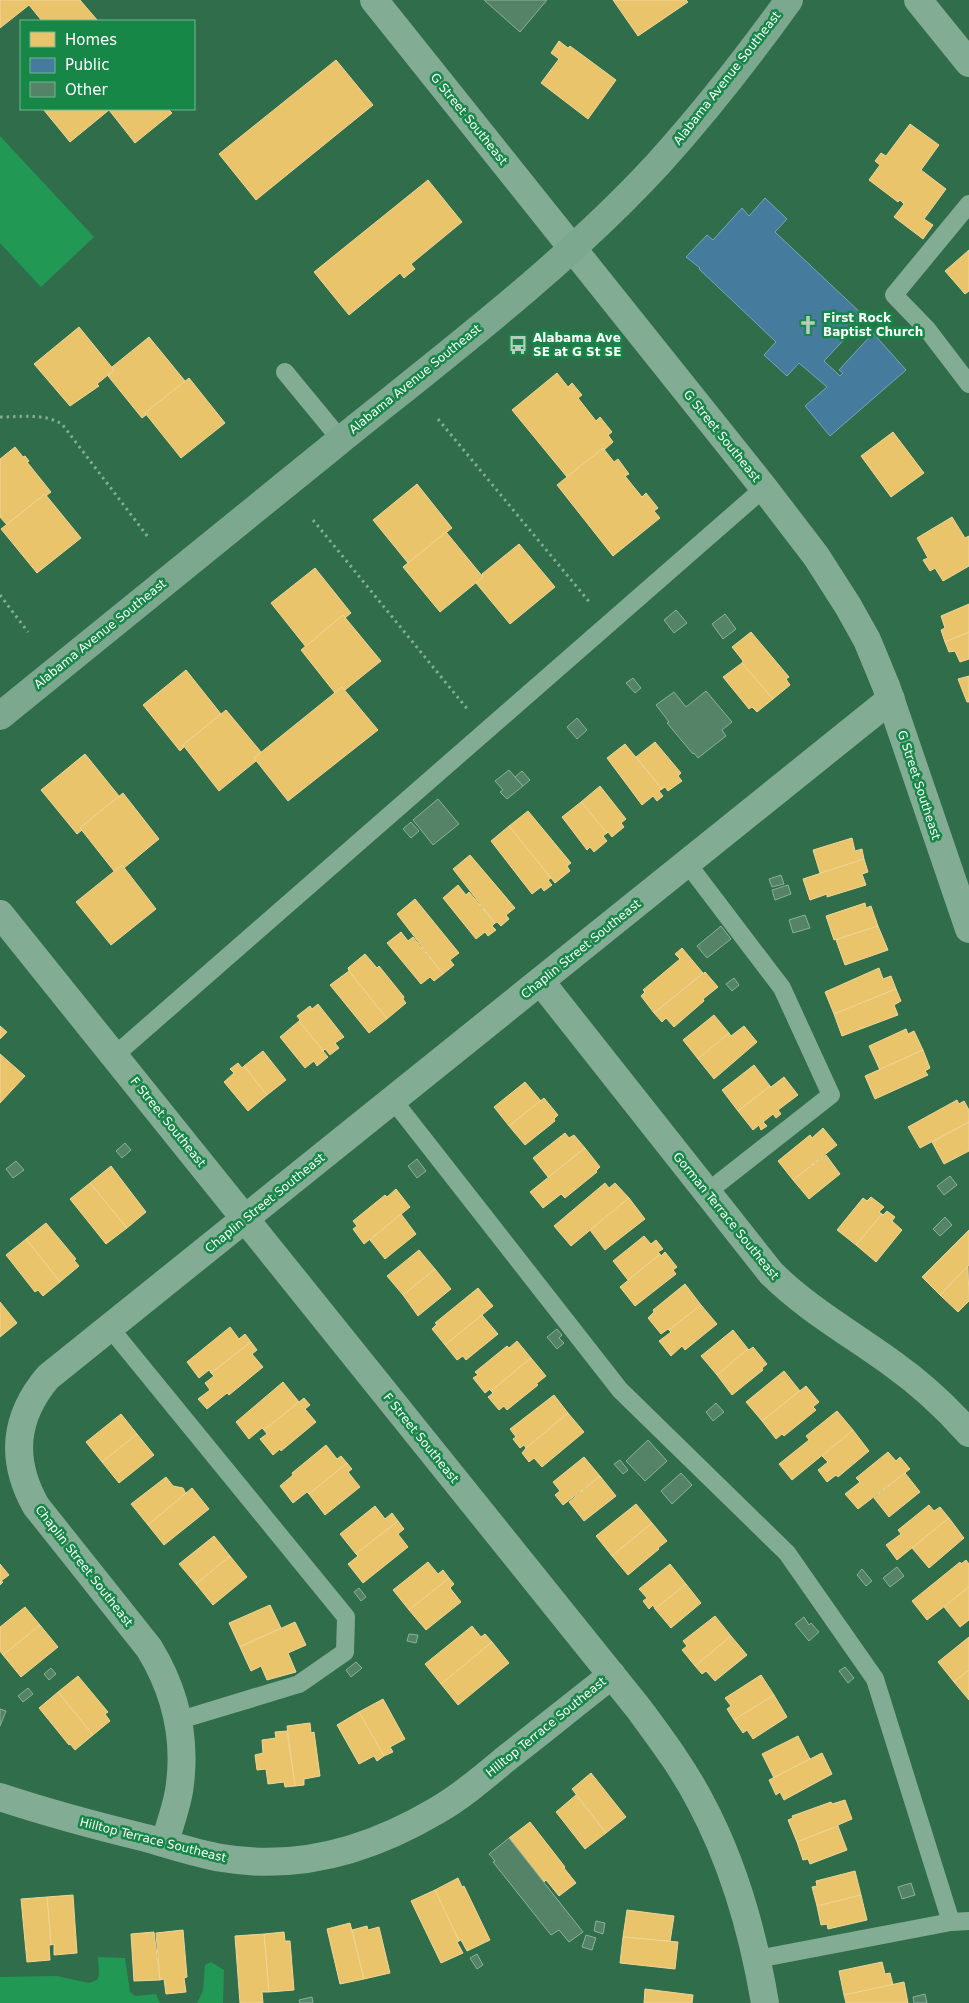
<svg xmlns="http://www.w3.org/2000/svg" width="969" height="2003" font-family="'DejaVu Sans',sans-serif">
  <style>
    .green { fill: #219954 }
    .homes { fill: #e9c46a; stroke: #f0d697 }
    .public { fill: #457b9d; stroke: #7da3ba }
    .building { fill: #548368; stroke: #8ab19b }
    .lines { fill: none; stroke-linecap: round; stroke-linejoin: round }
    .path { stroke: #83ac95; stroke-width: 3; stroke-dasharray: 2.5 4; stroke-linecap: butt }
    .lane { stroke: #83ac95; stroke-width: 18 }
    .street { stroke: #83ac95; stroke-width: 28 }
    .secondary { stroke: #7da890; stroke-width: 28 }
    .labels { text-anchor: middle; stroke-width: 5; stroke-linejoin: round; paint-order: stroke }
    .street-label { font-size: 12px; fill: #fff; stroke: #168747 }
    .poi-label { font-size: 12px; font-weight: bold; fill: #fff; stroke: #168747; text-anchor: start }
  </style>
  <rect width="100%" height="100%" fill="#306d4a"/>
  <g class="green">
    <path d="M0,136L94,237L41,287L0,243Z"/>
    <path d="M98,1957L125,1958L130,1992L135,1996L156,1994L160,2003H0V1977L57,1976L89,1983L97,1980L99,1975Z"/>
    <path d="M211,1962L224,1970L223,2003H197L203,1991L205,1965Z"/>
  </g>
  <g class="homes">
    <path d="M0,0H80L98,21H42L29,5L0,28Z"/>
    <path d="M613,0H686L688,2L638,36Z"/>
    <path d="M559,41L568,48L570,46L616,80L588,119L541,83L559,59L551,53Z"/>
    <path d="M336,60L373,105L256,200L219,154Z"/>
    <path d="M43,109H168L172,113L135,143L109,110L70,142Z"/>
    <path d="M910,124L939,145L921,170L946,189L924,219L933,225L923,239L894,217L904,204L900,200L898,202L869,180L880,165L875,161L881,153L886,156Z"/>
    <path d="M428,180L462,222L411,264L415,269L404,278L400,273L349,315L314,272Z"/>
    <path d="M969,250V291L965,294L945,271Z"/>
    <path d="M79,327L114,370L97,384L99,386L70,406L34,364Z"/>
    <path d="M149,337L185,381L145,413L146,415L142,418L108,376L114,370L112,367Z"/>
    <path d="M557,373L568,387L572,383L582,395L578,398L596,421L600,417L612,432L608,435L613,442L604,450L603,448L567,477L512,410Z"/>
    <path d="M189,378L225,423L181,458L145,413Z"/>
    <path d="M893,432L924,473L891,497L861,456Z"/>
    <path d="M15,447L23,457L25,456L29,461L27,462L51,492L46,496L45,494L7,525L0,517V459Z"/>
    <path d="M603,448L614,462L618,459L629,474L625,476L642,497L646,493L658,508L654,511L660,518L613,556L557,485Z"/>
    <path d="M417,484L452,528L408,563L373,520Z"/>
    <path d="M45,494L81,538L37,573L1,529Z"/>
    <path d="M952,517L965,538L969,536V566L943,581L935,568L930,571L923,560L928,558L917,538Z"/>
    <path d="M446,532L483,577L440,612L403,567Z"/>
    <path d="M519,544L555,587L510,624L476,583L483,577L482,574Z"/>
    <path d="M315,568L351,613L345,618L343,615L306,647L271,603Z"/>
    <path d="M969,604V632L945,642L941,630L945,628L941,616Z"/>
    <path d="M343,615L381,661L345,690L342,687L335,693L301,650Z"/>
    <path d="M751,632L789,677L786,679L790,685L773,699L742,663L743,661L732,647Z"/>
    <path d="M969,632V659L960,662L955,651L949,652L945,642Z"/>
    <path d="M742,663L773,699L757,712L752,707L749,709L723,677Z"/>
    <path d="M186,670L221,714L183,745L184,747L180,751L143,705Z"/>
    <path d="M969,676V702H967L958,679Z"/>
    <path d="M342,687L378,730L288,801L254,758Z"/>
    <path d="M226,710L261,752L254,758L256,761L219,791L183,745Z"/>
    <path d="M655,742L681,773L678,776L682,781L668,791L665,787L662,789L636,757Z"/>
    <path d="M625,744L662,789L659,791L663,796L657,801L653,796L642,805L607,758Z"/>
    <path d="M85,754L119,796L80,828L82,830L77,834L41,790Z"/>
    <path d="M600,786L626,819L621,823L624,827L612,837L608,832L607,833L581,802Z"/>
    <path d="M123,793L159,839L124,868L122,865L114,871L80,828Z"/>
    <path d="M581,802L607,833L603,836L607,841L594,852L590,847L587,850L562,817Z"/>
    <path d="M528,811L571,863L567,866L570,871L555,883L509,826Z"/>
    <path d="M509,826L551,878L548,880L552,885L544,891L541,887L532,894L491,841Z"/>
    <path d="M852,838L855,851L862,849L864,859L820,873L813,850Z"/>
    <path d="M470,855L515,908L506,915L509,919L501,926L497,922L495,923L453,869Z"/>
    <path d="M864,859L868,872L862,874L866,885L827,897V894L810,900L803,879Z"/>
    <path d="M122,865L156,909L111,945L76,902Z"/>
    <path d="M458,885L466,895L469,892L495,923L492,926L496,930L488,936L485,932L476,939L443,898Z"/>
    <path d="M415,899L459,953L450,960L454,965L443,974L397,914Z"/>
    <path d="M865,903L866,908L871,906L878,926L834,940L826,916Z"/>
    <path d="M878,926L888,950L845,965L836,940Z"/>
    <path d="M401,932L408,941L413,937L443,974L434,981L430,977L421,984L387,943Z"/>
    <path d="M682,948L703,973L654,1013L641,996L645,992L643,990L680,959L675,954Z"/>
    <path d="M365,954L377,968L379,966L404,997L403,999L406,1003L387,1019L349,971L348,968Z"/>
    <path d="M879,968L883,979L891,976L896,989L834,1014L825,992Z"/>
    <path d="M349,971L387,1019L369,1033L330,985Z"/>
    <path d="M705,972L718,987L703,999L704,1001L674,1027L666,1018L662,1022L654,1013Z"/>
    <path d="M896,989L901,1001L894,1005L898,1015L842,1036L834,1014Z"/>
    <path d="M318,1004L344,1037L335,1043L339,1048L330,1055L325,1049L323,1051L299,1021L300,1020L297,1016L310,1006L312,1009Z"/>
    <path d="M714,1015L729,1033L698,1059L683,1040Z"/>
    <path d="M299,1021L328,1057L317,1066L314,1061L305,1068L280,1037Z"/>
    <path d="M0,1026L7,1032L0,1039Z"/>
    <path d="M744,1026L757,1042L714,1079L698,1059L729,1033L731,1036Z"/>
    <path d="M906,1029L908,1034L914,1031L923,1050L880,1070L869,1046Z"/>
    <path d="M923,1050L930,1068L925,1071L928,1075L875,1099L865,1076Z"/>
    <path d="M263,1051L286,1080L267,1095L244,1066Z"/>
    <path d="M0,1054L25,1076L0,1103Z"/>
    <path d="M238,1063L242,1068L244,1066L267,1095L248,1111L224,1082L234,1073L230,1069Z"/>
    <path d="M754,1065L770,1086L738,1111L722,1090Z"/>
    <path d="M784,1077L798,1095L778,1110L781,1114L776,1118L773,1114L763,1122L767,1126L761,1130L759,1125L753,1130L738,1111L770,1086L771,1087Z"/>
    <path d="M525,1082L541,1101L509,1126L494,1107Z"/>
    <path d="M544,1098L558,1115L554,1119L555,1121L525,1145L509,1126Z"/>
    <path d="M957,1100L959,1104L964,1101L969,1110V1122L920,1148L908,1127Z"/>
    <path d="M969,1122V1151L944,1164L932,1142Z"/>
    <path d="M823,1128L837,1145L793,1180L778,1161L810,1135L812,1138Z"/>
    <path d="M565,1133L569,1138L574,1135L585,1148L548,1177L533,1158Z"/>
    <path d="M585,1148L600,1167L596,1171L597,1172L565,1198L561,1194L543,1208L530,1192Z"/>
    <path d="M826,1155L840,1174L809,1199L793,1180Z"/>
    <path d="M111,1166L146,1212L127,1228L90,1183Z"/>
    <path d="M90,1183L127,1228L106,1244L70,1199Z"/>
    <path d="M605,1183L609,1188L615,1183L629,1198L571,1246L554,1226Z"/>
    <path d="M396,1189L410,1207L364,1244L353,1229L357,1226L353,1221L385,1195L387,1197Z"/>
    <path d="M871,1197L884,1207L879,1212L882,1214L856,1245L837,1230L863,1198L867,1201Z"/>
    <path d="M629,1198L645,1219L605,1250L590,1230Z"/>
    <path d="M887,1211L895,1217L892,1221L902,1230L876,1262L856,1245L882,1214L883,1215Z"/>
    <path d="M401,1214L416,1234L385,1259L370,1240Z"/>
    <path d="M46,1223L76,1259L74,1260L79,1266L60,1282L26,1239Z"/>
    <path d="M969,1230V1265L940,1295L922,1277Z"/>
    <path d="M644,1236L651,1244L656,1240L663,1249L658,1252L660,1254L628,1280L613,1261Z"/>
    <path d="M26,1239L60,1282L43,1296L38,1290L35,1292L6,1255Z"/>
    <path d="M419,1250L435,1269L403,1295L387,1276Z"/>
    <path d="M665,1252L677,1267L673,1270L676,1274L635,1306L620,1287L660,1254L661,1256Z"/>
    <path d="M968,1266L969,1301L958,1312L940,1295Z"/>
    <path d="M435,1269L451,1289L418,1316L403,1295Z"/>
    <path d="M685,1284L701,1305L669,1330L668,1329L661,1334L648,1318L654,1312L653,1310Z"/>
    <path d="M478,1288L493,1306L445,1345L432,1329L437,1324L435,1323Z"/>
    <path d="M0,1302L17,1323L0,1337Z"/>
    <path d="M701,1305L717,1324L685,1350L682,1346L671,1356L659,1341L671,1332L669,1330Z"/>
    <path d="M482,1315L498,1334L466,1360L463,1356L457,1360L445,1345Z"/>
    <path d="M230,1327L239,1339L245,1334L251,1342L211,1373L209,1370L199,1378L187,1362Z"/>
    <path d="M733,1330L748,1349L717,1375L701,1356Z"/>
    <path d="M517,1341L531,1358L491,1391L490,1389L485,1393L473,1378L478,1375L475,1372L507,1346L509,1348Z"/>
    <path d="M251,1342L257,1350L252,1354L263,1367L229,1395L227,1393L207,1409L198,1399L210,1390L205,1383L214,1376L211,1373Z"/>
    <path d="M753,1347L767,1364L762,1368L763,1370L732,1395L717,1375L748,1349L749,1350Z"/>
    <path d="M531,1358L546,1376L536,1384L538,1385L507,1410L504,1406L499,1410L488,1397L493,1393L491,1391Z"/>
    <path d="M784,1371L800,1391L762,1421L746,1402Z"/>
    <path d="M283,1382L299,1402L264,1430L262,1428L249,1439L236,1422Z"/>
    <path d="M806,1386L819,1402L813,1407L816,1410L784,1436L782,1434L776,1439L762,1421Z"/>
    <path d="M554,1395L568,1413L526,1448L524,1445L520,1448L513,1439L516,1437L510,1429Z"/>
    <path d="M304,1398L310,1405L305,1409L316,1422L281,1451L280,1449L273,1455L260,1439L267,1434L264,1430Z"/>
    <path d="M837,1411L853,1430L792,1480L779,1464L809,1440L806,1436Z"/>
    <path d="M568,1413L584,1432L542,1467L534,1458L529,1462L522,1453L526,1448Z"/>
    <path d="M121,1414L137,1434L102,1462L86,1442Z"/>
    <path d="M853,1430L869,1451L838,1477L836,1475L827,1482L818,1470L828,1462L822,1456Z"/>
    <path d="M137,1434L154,1455L119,1483L102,1462Z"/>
    <path d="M326,1445L337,1459L341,1456L347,1463L309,1494L307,1492L293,1503L280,1486L293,1475L292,1473Z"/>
    <path d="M888,1452L896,1461L900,1457L910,1469L858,1509L845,1494L860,1482L856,1478Z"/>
    <path d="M584,1457L600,1476L563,1505L555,1495L560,1491L553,1482Z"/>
    <path d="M347,1463L352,1469L348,1472L360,1487L325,1515L309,1494Z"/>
    <path d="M905,1473L920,1492L889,1517L874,1498Z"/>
    <path d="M600,1476L616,1496L584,1521L569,1502Z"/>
    <path d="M166,1477L173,1486L183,1488L186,1494L148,1525L131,1504Z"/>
    <path d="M192,1488L209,1509L164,1545L148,1525Z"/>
    <path d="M636,1504L652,1523L612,1556L596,1536Z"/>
    <path d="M929,1505L934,1511L940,1507L949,1518L897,1560L886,1545L901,1534L898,1530Z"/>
    <path d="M375,1506L385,1519L392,1513L398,1521L356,1554L340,1534Z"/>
    <path d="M949,1518L964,1538L929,1568L912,1548Z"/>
    <path d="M398,1521L404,1529L398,1534L408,1547L363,1583L348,1564L358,1556L356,1554Z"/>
    <path d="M652,1523L667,1541L658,1548L659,1549L628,1575L612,1556Z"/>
    <path d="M214,1536L230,1556L196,1584L179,1564Z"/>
    <path d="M230,1556L247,1577L213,1605L196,1584Z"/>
    <path d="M966,1560L969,1564V1587L927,1620L912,1601L960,1562L961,1564Z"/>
    <path d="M428,1562L438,1574L443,1570L449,1578L409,1610L393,1590Z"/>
    <path d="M0,1564L9,1575L1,1581L3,1582L0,1585Z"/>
    <path d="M670,1564L686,1584L655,1609L653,1605L649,1609L643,1601L647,1598L639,1589Z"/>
    <path d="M449,1578L454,1584L450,1588L461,1602L426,1630L409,1610Z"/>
    <path d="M686,1584L701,1603L671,1628L655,1609Z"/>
    <path d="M969,1587V1620L960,1627L944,1607Z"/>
    <path d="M270,1605L281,1628L240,1647L229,1623Z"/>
    <path d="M25,1607L40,1625L3,1655L0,1651V1627Z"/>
    <path d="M715,1616L731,1636L695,1666L682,1650L687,1646L683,1641Z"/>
    <path d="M295,1622L306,1645L288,1653L296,1672L267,1680L261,1666L251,1671L240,1647Z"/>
    <path d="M40,1625L58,1647L21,1677L3,1655Z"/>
    <path d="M472,1626L481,1637L485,1634L492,1642L441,1684L425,1664Z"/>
    <path d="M731,1636L747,1655L715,1681L706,1671L702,1674L695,1666Z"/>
    <path d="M969,1637V1670L954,1682L938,1662Z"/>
    <path d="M492,1642L509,1663L458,1705L441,1684Z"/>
    <path d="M969,1670V1700L954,1682Z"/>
    <path d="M761,1675L774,1695L734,1720L727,1709L731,1706L725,1698Z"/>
    <path d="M78,1676L108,1712L105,1714L110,1721L93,1735L58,1692Z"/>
    <path d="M58,1692L93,1735L75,1750L70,1744L69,1745L39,1708Z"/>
    <path d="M774,1695L787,1717L753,1739L747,1730L743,1733L734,1720Z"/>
    <path d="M383,1699L405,1739L390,1747L393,1752L384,1756L359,1712Z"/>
    <path d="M359,1712L384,1756L377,1761L374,1756L359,1764L337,1725Z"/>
    <path d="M310,1723L311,1733L314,1732L320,1776L304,1779V1785L295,1786L287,1726Z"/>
    <path d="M287,1731L295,1786L285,1787L284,1782L268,1784L266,1769L257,1770L255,1755L263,1753L262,1740L276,1738L275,1732Z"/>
    <path d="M798,1736L810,1759L774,1778L762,1754Z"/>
    <path d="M822,1753L832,1774L784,1800L780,1792L776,1795L769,1780Z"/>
    <path d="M591,1773L626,1817L606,1833L572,1789Z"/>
    <path d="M576,1795L606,1833L585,1849L556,1812Z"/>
    <path d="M845,1800L852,1819L838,1825V1826L797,1842L788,1820L793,1818L792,1816L831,1802L832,1804Z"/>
    <path d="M530,1822L565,1867L564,1868L576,1883L559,1896L546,1880L544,1882L509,1838Z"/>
    <path d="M838,1826L847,1850L810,1864L808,1859L803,1860L797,1842Z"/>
    <path d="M855,1871L861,1895L817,1906L812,1887L817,1886L816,1881Z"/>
    <path d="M458,1878L462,1887L464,1886L490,1940L467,1951L461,1940L459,1941L435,1890Z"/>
    <path d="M435,1890L459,1941L457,1942L463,1953L441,1963L411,1901Z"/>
    <path d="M73,1895L77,1953L54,1955V1944L51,1945L47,1897Z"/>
    <path d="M861,1895L867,1920L828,1929L827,1924L821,1925L817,1906Z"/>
    <path d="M47,1897L51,1945H49L50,1960L27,1962L21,1899Z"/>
    <path d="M627,1910L674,1916L670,1942L623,1937Z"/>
    <path d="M350,1923L364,1979L340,1984L327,1929Z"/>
    <path d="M367,1926L368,1930L379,1927L390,1973L364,1979L352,1930Z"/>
    <path d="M183,1930L187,1977L184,1978L186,1992L166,1994L164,1979L160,1980L156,1933Z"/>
    <path d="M154,1932L160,1980L134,1981L131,1934Z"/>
    <path d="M284,1932L285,1941H290L294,1990L269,1992L264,1934Z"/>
    <path d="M264,1934L269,1992H262L263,2003H240L235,1936Z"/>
    <path d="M623,1937L678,1942L675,1969L620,1963Z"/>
    <path d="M882,1962L885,1974L890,1973L893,1985L844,1995L839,1971Z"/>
    <path d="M904,1982L908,2003H846L844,1995Z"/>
    <path d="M645,1989L693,1995L692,2003H644Z"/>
  </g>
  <path class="public" d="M765,198L787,219L775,232L865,317L824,361L840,376L843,373L839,370L873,333L906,370L830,436L805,406L827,387L799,363L787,376L764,355L776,342L699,269L700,268L686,257L707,235L713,240L742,208L749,216Z"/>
  <g class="building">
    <path d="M484,0H547L520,32Z"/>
    <path d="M676,610L687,623L674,633L664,620Z"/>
    <path d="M725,614L736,629L723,639L712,624Z"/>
    <path d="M633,678L641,688L635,693L626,683Z"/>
    <path d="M706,691L732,722L722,730L726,736L698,758L694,753L693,754L667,723L669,722L656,705L674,692L686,707Z"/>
    <path d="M577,718L587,730L577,739L567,727Z"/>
    <path d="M509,770L523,786L507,799L500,792L503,790L495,781Z"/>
    <path d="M522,771L530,780L523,786L515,777Z"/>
    <path d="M438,799L459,824L433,845L413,820Z"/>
    <path d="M411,822L419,831L411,838L403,829Z"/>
    <path d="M781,875L784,884L772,887L769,879Z"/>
    <path d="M788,885L791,894L775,900L772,890Z"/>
    <path d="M805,915L810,928L793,933L789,920Z"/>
    <path d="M721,926L731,939L707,958L697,946Z"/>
    <path d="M734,978L739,985L732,991L726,984Z"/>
    <path d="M125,1143L131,1150L122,1158L116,1151Z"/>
    <path d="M417,1159L426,1171L417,1178L408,1166Z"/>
    <path d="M16,1161L24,1170L13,1178L6,1169Z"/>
    <path d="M950,1176L957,1185L944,1195L937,1186Z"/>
    <path d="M945,1217L952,1225L940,1236L933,1229Z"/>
    <path d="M557,1329L562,1335L559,1338L564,1343L557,1349L547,1337Z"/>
    <path d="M716,1403L724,1412L713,1421L706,1412Z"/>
    <path d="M648,1440L667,1461L645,1481L626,1461Z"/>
    <path d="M620,1460L628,1470L623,1474L614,1464Z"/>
    <path d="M681,1473L692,1485L672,1504L661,1491Z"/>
    <path d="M897,1567L904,1576L890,1587L883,1578Z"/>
    <path d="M862,1569L872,1581L866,1586L857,1575Z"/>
    <path d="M359,1588L366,1597L361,1601L354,1592Z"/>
    <path d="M804,1617L809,1625L811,1623L819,1632L809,1641L795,1624Z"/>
    <path d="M409,1634L418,1635L416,1643L407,1641Z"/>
    <path d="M356,1662L362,1668L351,1677L346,1670Z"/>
    <path d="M845,1667L854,1678L848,1683L839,1671Z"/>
    <path d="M51,1668L56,1674L49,1680L44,1674Z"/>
    <path d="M28,1688L33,1694L23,1702L18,1696Z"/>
    <path d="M0,1709L6,1711L0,1726Z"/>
    <path d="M509,1838L583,1932L569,1942L559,1930L551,1935L493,1862L495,1861L489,1854Z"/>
    <path d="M911,1883L915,1895L902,1899L898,1887Z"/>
    <path d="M596,1921L605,1923L603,1934L594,1931Z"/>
    <path d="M586,1935L596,1938L592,1950L582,1947Z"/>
    <path d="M477,1954L483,1965L477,1969L470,1958Z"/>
    <path d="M925,1994L927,2003H914L913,1997Z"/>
    <path d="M312,1997L313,2003H300L299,2000Z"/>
  </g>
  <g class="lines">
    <g class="path">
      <path d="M0,417C22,417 43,413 62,424L148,537"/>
      <path d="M438,419L591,604"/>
      <path d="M313,520L469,711"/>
      <path d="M0,595L28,632"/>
    </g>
    <g class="lane">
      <path d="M969,204L894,295L927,329L969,384"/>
      <path d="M285,372L341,440"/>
      <path d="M687,863L782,988L831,1095L706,1193"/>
      <path d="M114,1056L764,488"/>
      <path d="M393,1100L620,1390L787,1553L875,1679L951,1922"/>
      <path d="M110,1328L346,1617L345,1652L299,1684L180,1720"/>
      <path d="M757,1959L951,1922L969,1921"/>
    </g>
    <g class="street">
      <path d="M374,0L764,488L816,556L848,606L867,640L886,686L969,929"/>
      <path d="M918,0L969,63"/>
      <path d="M0,914L639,1709C661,1739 683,1768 700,1801C734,1864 753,1932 765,2003"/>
      <path d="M541,982L771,1273C807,1309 852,1334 893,1364C921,1384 946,1407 969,1433"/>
      <path d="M0,1797C48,1813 97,1826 146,1838C171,1845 197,1854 222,1858C298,1871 370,1850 436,1811C462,1796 485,1776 508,1757C543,1730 577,1702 612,1675"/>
      <path d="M165,1843C169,1826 176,1809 179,1791C187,1740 176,1692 149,1648L36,1506C10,1460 14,1417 48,1377L891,699"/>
    </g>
    <path class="secondary" d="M0,716C112,624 225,533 338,442C446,355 564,266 658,164C705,112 748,57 789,0"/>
  </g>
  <defs>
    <g id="church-bare" transform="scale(1.5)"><path d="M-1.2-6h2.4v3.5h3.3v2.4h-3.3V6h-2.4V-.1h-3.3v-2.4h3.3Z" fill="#b7ccc0" stroke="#168747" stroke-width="2.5" paint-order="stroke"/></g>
    <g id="bus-bare" transform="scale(1.5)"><path d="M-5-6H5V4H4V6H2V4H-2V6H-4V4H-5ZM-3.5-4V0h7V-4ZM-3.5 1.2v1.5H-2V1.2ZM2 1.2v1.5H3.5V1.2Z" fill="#b7ccc0" stroke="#168747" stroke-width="2.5" paint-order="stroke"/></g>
  </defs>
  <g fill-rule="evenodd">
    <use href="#church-bare" x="808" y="325"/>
    <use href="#bus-bare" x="518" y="345"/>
  </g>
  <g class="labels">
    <g class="street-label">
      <text transform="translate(727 78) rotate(-52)" y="4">Alabama Avenue Southeast</text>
      <text transform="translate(469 119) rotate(51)" y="4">G Street Southeast</text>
      <text transform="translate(415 379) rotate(-39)" y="4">Alabama Avenue Southeast</text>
      <text transform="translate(722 436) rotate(51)" y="4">G Street Southeast</text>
      <text transform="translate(100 634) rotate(-39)" y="4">Alabama Avenue Southeast</text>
      <text transform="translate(919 785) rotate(72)" y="4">G Street Southeast</text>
      <text transform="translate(581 949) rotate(-39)" y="4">Chaplin Street Southeast</text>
      <text transform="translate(168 1122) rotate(51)" y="4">F Street Southeast</text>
      <text transform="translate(265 1203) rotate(-39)" y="4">Chaplin Street Southeast</text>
      <text transform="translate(726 1216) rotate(51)" y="4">Gorman Terrace Southeast</text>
      <text transform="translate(421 1438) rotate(51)" y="4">F Street Southeast</text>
      <text transform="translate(84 1566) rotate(52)" y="4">Chaplin Street Southeast</text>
      <text transform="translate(546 1727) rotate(-39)" y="4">Hilltop Terrace Southeast</text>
      <text transform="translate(153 1840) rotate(14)" y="4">Hilltop Terrace Southeast</text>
    </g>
    <g class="poi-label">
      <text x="823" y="322">First Rock<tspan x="823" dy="14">Baptist Church</tspan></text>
      <text x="533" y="342">Alabama Ave<tspan x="533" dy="14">SE at G St SE</tspan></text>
    </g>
  </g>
  <rect x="20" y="20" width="175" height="90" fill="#168747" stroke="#73b791"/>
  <rect x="30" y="32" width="25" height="15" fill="#e9c46a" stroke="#73b791"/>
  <text x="65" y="45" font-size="15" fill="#ffffff">Homes</text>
  <rect x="30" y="58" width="25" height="15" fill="#457b9d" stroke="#73b791"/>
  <text x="65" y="70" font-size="15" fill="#ffffff">Public</text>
  <rect x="30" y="82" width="25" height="15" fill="#548368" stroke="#73b791"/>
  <text x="65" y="95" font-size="15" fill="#ffffff">Other</text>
</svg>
